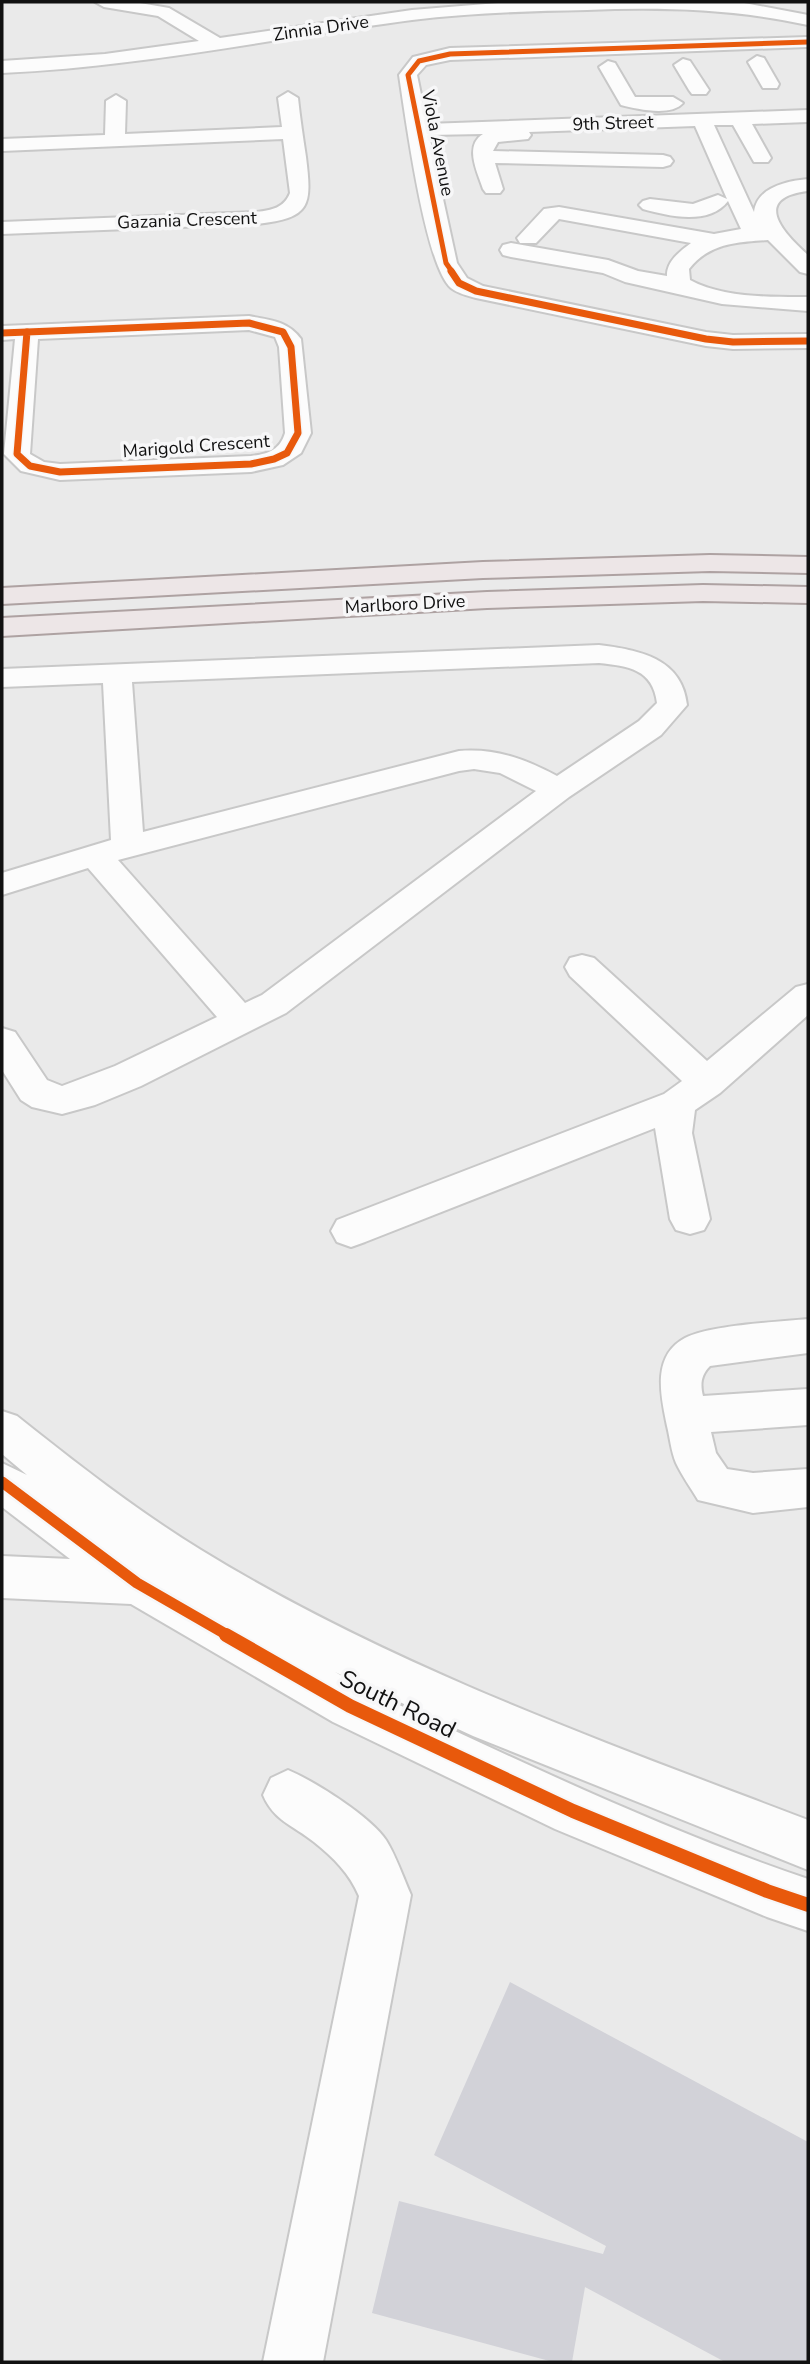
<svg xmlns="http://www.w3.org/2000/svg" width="810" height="2364" font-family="'Nunito Sans',sans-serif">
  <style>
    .building { fill: #d2d2d8 }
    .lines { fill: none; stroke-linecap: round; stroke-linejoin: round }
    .minor-casing { stroke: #c8c8c8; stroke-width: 4 }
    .major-casing { stroke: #aea2a2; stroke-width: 4 }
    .minor { fill: #fcfcfc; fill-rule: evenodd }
    .major { fill: #ede6e7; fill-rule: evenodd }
    .cycleway-far3-casing { stroke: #f7f7f8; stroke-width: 8 }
    .cycleway-far2-casing { stroke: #f7f7f8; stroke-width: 10 }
    .cycleway-far1-casing { stroke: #f7f7f8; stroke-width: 16 }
    .cycleway-casing { stroke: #f7f7f8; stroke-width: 18 }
    .cycleway-far3 { stroke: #e8590c; stroke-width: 5 }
    .cycleway-far2 { stroke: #e8590c; stroke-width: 7 }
    .cycleway-far1 { stroke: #e8590c; stroke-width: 11 }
    .cycleway { stroke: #e8590c; stroke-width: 14 }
    .labels { text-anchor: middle; stroke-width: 7; stroke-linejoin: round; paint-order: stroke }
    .far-street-label { font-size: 18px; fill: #111; stroke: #f7f7f8 }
    .near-street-label { font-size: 24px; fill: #111; stroke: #f7f7f8 }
  </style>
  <rect width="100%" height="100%" fill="#eaeaea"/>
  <path class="building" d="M510,1982L808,2142V2362H725L585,2287L572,2362H553L372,2313L399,2201L603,2254L606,2246L434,2155Z"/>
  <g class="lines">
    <g class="minor-casing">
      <g id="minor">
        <path d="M95,2H134L169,8L220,38L412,10L511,2H739L808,15V25C735,9 662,7 587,10C529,11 470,13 412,20C275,38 140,67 2,73V61L105,54L199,41L158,16L104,7Z"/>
        <path d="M808,37V47L450,60L426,65L417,75L427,124L808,110V122L752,124L771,158L768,162H754L733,125H714L754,212C757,187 787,181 808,179V191C751,198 783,233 808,255V274L800,272L768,240C738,242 709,243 689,269L690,280C723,298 772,297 808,297V311L722,304L625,282L603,273L511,257L503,255L500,250L503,245L511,243L608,260L638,271L667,276C666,262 680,251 691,243L559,219L536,243H520L517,238L544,209L559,207L714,234L741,229L728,201C709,226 668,216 643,209L639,205L643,201L650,199L693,204L718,195L727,199L695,126L529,132L531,135L528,139L498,142L493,151L663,155L670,157L673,161L670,165L663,167L495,163L503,189L500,193H486L483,189C477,171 464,146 483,134L429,135L457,263L467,278L483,286L706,332L733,335L808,334V348L733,349L706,346L476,298C468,296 457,293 451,288C425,266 405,114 399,75L413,57L450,48Z"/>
        <path d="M757,56L764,58L779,84L777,88H763L748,62Z"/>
        <path d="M683,59L690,61L709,90L706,94H692L689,90L674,65Z"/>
        <path d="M608,61L615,63L635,97H673L683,103C671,117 637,109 621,105L599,67Z"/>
        <path d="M288,92L298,98C300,118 303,137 306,157C312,206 311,218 257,224L2,234V222L257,212C272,210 284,208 290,193L283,139L2,151V139L105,135L106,101L116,95L126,101L125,134L282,127L278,98Z"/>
        <path d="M249,316C270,320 288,321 301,339L311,433L301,453L283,465L251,472L60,480L21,471L4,454L15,339L2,340V326ZM249,330L275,337L279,347L285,433C280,450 268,454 251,456L60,464L44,462L30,454L38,339Z"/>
        <path d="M599,645C639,650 682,658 687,705L661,735L569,797L286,1013L141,1086L95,1105L62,1114L32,1107L21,1100L2,1070V1028L15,1032L47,1080L62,1086L115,1066L217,1017L88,868L2,895V873L111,840L103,683L2,687V669ZM599,663C628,666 653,669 657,703L639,721L557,776C525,759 496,748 459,751L143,832L132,682ZM474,769L500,773L536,791L262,995L245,1003L118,860L459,771Z"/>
        <path d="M582,955L594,958L707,1061L796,987L808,984V1015L720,1093L695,1110L692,1133L710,1219L704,1230L690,1234L676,1230L670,1219L655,1128L365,1242L351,1247L337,1242L331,1231L337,1220L664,1094L682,1081L570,976L565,967L570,958Z"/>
        <path d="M808,1319V1353L710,1366C701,1375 700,1384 703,1396L808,1389V1425L711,1432L716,1453L727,1469L753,1473L808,1469V1507L753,1513L698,1500C691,1488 682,1476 676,1463C671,1451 670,1438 667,1426C661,1397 651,1356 685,1338C710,1325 778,1322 808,1319Z"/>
        <path d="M2,1411L17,1416C76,1463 136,1510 201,1550C390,1666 601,1741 808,1820V1870L473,1736L335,1672L367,1690C512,1757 657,1828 808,1879V1931L767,1917L555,1829L333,1722L131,1604L2,1598V1556L70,1559L2,1507V1463L27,1475L2,1454Z"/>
        <path d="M288,1770C314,1781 370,1816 386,1840C396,1856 403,1877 411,1895L323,2362H263L359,1896C349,1873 334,1858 314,1842C293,1825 274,1821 263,1795L271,1778Z"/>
      </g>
    </g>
    <g class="major-casing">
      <g id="major">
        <path d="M710,555L808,557V573L710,571L483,578L2,604V588L483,562Z"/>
        <path d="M703,585L808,587V603L703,601L487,608L2,636V618L487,592Z"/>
      </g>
    </g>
    <use href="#minor" class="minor"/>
    <use href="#major" class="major"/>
    <g class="cycleway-far3-casing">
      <path id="cycleway-far3" d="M453,273L446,263L408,75L419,61L450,54L808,42"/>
    </g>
    <g class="cycleway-far2-casing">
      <g id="cycleway-far2">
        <path d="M451,271L459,283L476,291L706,339L733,342L808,341"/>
        <path d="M249,323L283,332L291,347L298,433L287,453L274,459L251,464L60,472L30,466L17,454L27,332Z"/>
        <path d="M2,333L27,332"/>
      </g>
    </g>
    <g class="cycleway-far1-casing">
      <path id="cycleway-far1" d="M2,1482L137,1583L229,1636"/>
    </g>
    <g class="cycleway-casing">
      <path id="cycleway" d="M226,1635L350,1706L573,1811L767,1891L808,1905"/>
    </g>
    <use href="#cycleway-far3" class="cycleway-far3"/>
    <use href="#cycleway-far2" class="cycleway-far2"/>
    <use href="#cycleway-far1" class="cycleway-far1"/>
    <use href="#cycleway" class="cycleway"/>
  </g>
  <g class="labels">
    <g class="far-street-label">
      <text transform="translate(321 28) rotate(-8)" y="6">Zinnia Drive</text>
      <text transform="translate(613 123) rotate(-2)" y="6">9th Street</text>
      <text transform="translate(438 143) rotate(79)" y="6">Viola Avenue</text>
      <text transform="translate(187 220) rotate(-2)" y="6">Gazania Crescent</text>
      <text transform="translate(196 446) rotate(-4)" y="6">Marigold Crescent</text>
      <text transform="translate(405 604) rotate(-3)" y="6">Marlboro Drive</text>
    </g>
    <g class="near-street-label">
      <text transform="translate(398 1704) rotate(26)" y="8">South Road</text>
    </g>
  </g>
  <rect width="810" height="2364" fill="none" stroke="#111111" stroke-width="7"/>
</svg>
